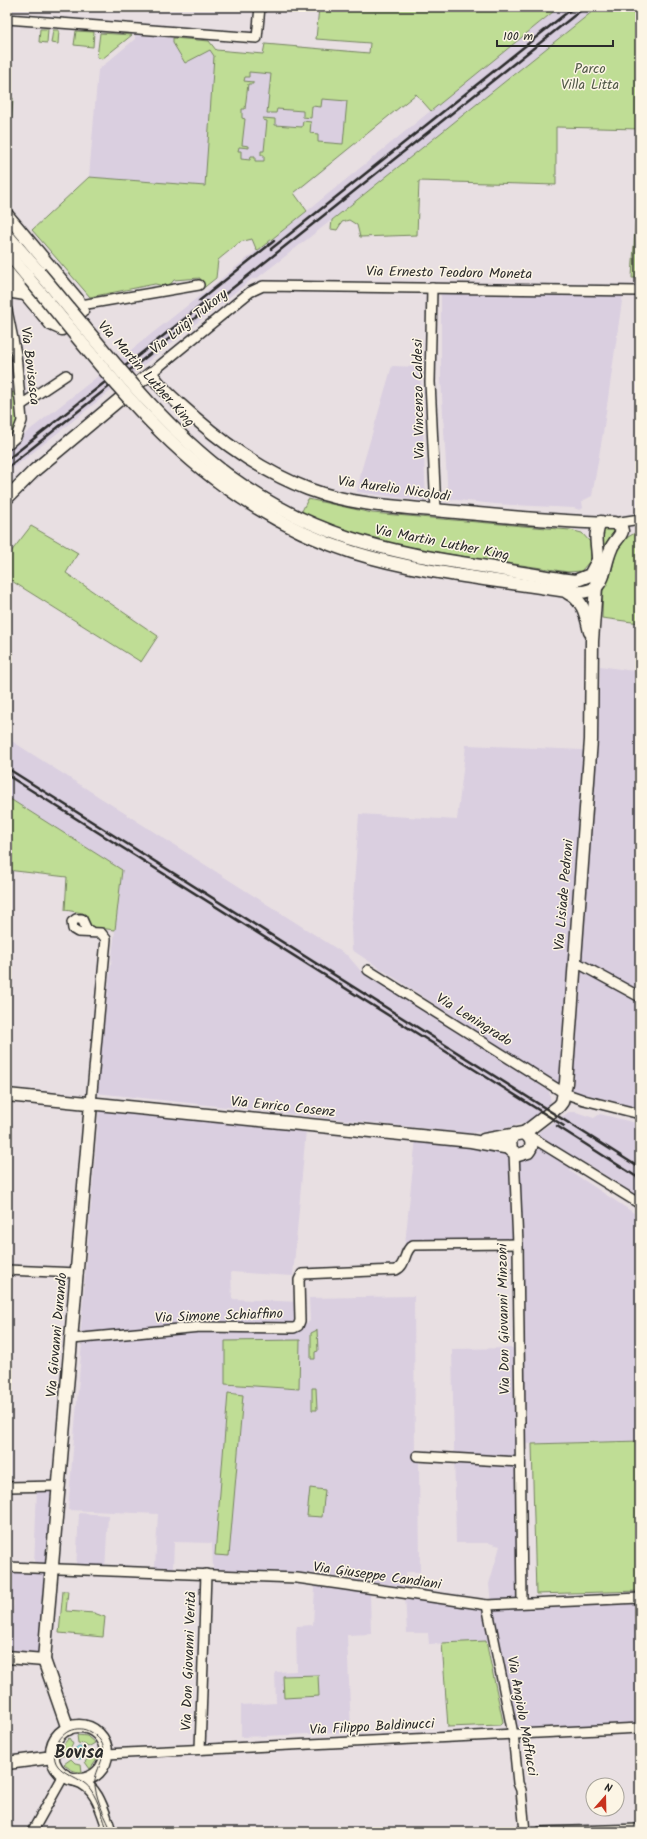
<svg xmlns="http://www.w3.org/2000/svg" width="647" height="1839" viewBox="0 0 647 1839" font-family="Kalam,sans-serif">
<style>
.built{fill:#dacfe0}
.green{fill:#bfdd95;stroke:#758460;fill-rule:evenodd}
.water{fill:#8fe0e7;stroke:#67989c}
.lines{fill:none;stroke-linecap:round;stroke-linejoin:round}
.minor-casing{stroke:#2b2b2b;stroke-width:12}
.tertiary-casing{stroke:#2b2b2b;stroke-width:15}
.minor{stroke:#fcf5e5;stroke-width:9}
.tertiary{stroke:#fcf5e5;stroke-width:12}
.tram{stroke:#2b2b2b;stroke-width:1}
.rail{stroke:#2b2b2b;stroke-width:2.5}
.tertiary-bridge-casing{stroke:#2b2b2b;stroke-width:15;stroke-linecap:butt}
.tertiary-bridge{stroke:#fcf5e5;stroke-width:12}
.labels{text-anchor:middle;dominant-baseline:central;stroke-width:3;stroke-linejoin:round;paint-order:stroke}
.park-label{font-size:14px;fill:#505846;stroke:#fcf5e5}
.street-label{font-size:14px;fill:#2b2b2b;stroke:#fcf5e5}
.district-label{font-size:18px;font-weight:bold;fill:#2b2b2b;stroke:#fcf5e5}
</style>
<rect width="100%" height="100%" fill="#e8dfe2"/>
<filter id="ink" filterUnits="userSpaceOnUse"><feTurbulence type="fractalNoise" baseFrequency=".025" numOctaves="2"/><feDisplacementMap in="SourceGraphic" scale="8" xChannelSelector="R" yChannelSelector="G"/><feConvolveMatrix kernelMatrix="1 2 1 2 8 2 1 2 1" color-interpolation-filters="sRGB"/></filter>
<g filter="url(#ink)">
<!-- built -->
<g class="built">
<path d="M 559,7 L 598,7 L 378,184 L 256,279 L 252,279 L 7,473 L 7,448 L 307,211 Z"/>
<path d="M 135,35 L 209,41 L 216,50 L 263,54 L 265,44 L 369,53 L 416,94 L 294,194 L 89,177 L 98,70 L 135,39 Z"/>
<path d="M 441,291 L 623,294 L 603,433 L 592,496 L 582,501 L 583,508 L 580,510 L 574,508 L 495,504 L 448,499 L 441,379 Z"/>
<path d="M 392,366 L 420,367 L 426,501 L 357,492 L 362,468 Z"/>
<path d="M 600,666 L 640,672 L 640,1108 L 569,1090 L 543,1075 L 352,950 L 351,928 L 359,814 L 457,820 L 466,745 L 582,750 L 597,754 Z"/>
<path d="M 7,738 L 348,956 L 360,970 L 549,1091 L 551,1102 L 533,1121 L 493,1131 L 468,1133 L 96,1093 L 122,870 L 7,797 Z"/>
<path d="M 99,1109 L 306,1130 L 293,1276 L 231,1272 L 232,1299 L 300,1302 L 300,1324 L 201,1326 L 80,1338 Z"/>
<path d="M 569,1112 L 576,1112 L 594,1118 L 600,1114 L 640,1124 L 640,1197 L 579,1159 L 570,1171 L 640,1217 L 640,1441 L 520,1444 L 517,1245 L 405,1244 L 416,1137 L 530,1150 L 540,1131 Z"/>
<path d="M 7,1188 L 11,1189 L 7,1237 Z"/>
<path d="M 414,1296 L 415,1460 L 419,1460 L 420,1572 L 406,1572 L 406,1587 L 309,1573 L 213,1569 L 212,1543 L 174,1542 L 173,1568 L 155,1567 L 158,1514 L 68,1510 L 82,1342 L 195,1332 L 295,1331 L 310,1321 L 309,1298 Z"/>
<path d="M 518,1348 L 522,1603 L 640,1599 L 640,1728 L 513,1734 L 494,1641 L 429,1644 L 428,1633 L 407,1633 L 405,1594 L 491,1605 L 489,1584 L 500,1546 L 489,1543 L 456,1543 L 452,1349 Z"/>
<path d="M 59,1486 L 41,1659 L 7,1657 L 14,1601 L 7,1601 L 7,1567 L 34,1568 L 37,1487 Z"/>
<path d="M 79,1513 L 108,1515 L 105,1570 L 76,1569 Z"/>
<path d="M 315,1586 L 370,1593 L 371,1634 L 347,1635 L 351,1732 L 241,1737 L 241,1705 L 276,1703 L 275,1672 L 297,1671 L 296,1632 L 297,1626 L 313,1625 Z"/>
</g>
<!-- green -->
<g class="green">
<path d="M 319,7 L 559,7 L 431,111 L 416,94 L 294,193 L 307,211 L 257,251 L 252,239 L 240,242 L 218,260 L 216,278 L 201,290 L 200,278 L 174,280 L 168,287 L 155,284 L 90,297 L 32,230 L 89,177 L 205,186 L 214,56 L 210,50 L 185,63 L 173,43 L 173,38 L 209,41 L 216,50 L 263,54 L 265,44 L 369,53 L 370,43 L 316,39 ZM 249,72 L 271,74 L 267,113 L 276,113 L 277,109 L 303,111 L 303,117 L 311,118 L 312,106 L 321,107 L 322,99 L 347,101 L 343,144 L 318,142 L 318,134 L 310,133 L 311,122 L 303,121 L 302,127 L 275,125 L 275,119 L 263,118 L 263,120 L 267,121 L 264,151 L 261,151 L 261,155 L 264,155 L 264,161 L 255,161 L 255,156 L 251,156 L 250,160 L 241,159 L 241,151 L 238,151 L 239,147 L 249,148 L 249,146 L 242,145 L 245,119 L 242,118 L 242,109 L 245,109 L 248,84 L 253,84 L 253,82 L 244,81 L 245,77 L 249,77 Z"/>
<path d="M 598,7 L 640,7 L 640,129 L 556,127 L 556,185 L 419,181 L 417,235 L 360,237 L 357,225 L 349,220 L 342,222 L 337,230 L 331,229 L 332,220 Z"/>
<path d="M 40,29 L 48,29 L 47,43 L 39,42 Z"/>
<path d="M 53,30 L 59,30 L 58,44 L 51,43 Z"/>
<path d="M 76,31 L 94,32 L 93,47 L 74,45 Z"/>
<path d="M 100,33 L 132,35 L 102,59 L 97,57 Z"/>
<path d="M 7,97 L 13,98 L 9,158 L 7,158 Z"/>
<path d="M 640,148 L 640,278 L 632,278 Z"/>
<path d="M 15,392 C 17,410 23,430 7,442 L 7,393 Z"/>
<path d="M 308,499 L 372,513 L 570,530 L 582,533 L 590,542 L 591,560 L 581,571 L 568,572 C 505,562 440,555 378,540 C 352,533 326,523 301,513 Z"/>
<path d="M 606,524 L 617,531 L 605,565 L 600,531 Z"/>
<path d="M 31,526 L 78,553 L 66,573 L 158,636 L 141,662 L 7,578 L 7,557 Z"/>
<path d="M 640,530 L 640,623 L 602,618 L 603,587 L 610,577 L 617,550 L 628,537 Z"/>
<path d="M 7,797 L 122,870 L 115,930 L 91,927 L 83,913 L 65,910 L 67,877 L 7,870 Z"/>
<path d="M 317,1330 L 318,1351 L 315,1352 L 315,1359 L 311,1359 L 311,1333 Z"/>
<path d="M 300,1340 L 299,1389 L 225,1384 L 225,1341 Z"/>
<path d="M 312,1388 L 316,1388 L 317,1410 L 312,1410 Z"/>
<path d="M 228,1393 L 243,1395 L 229,1556 L 215,1555 Z"/>
<path d="M 640,1441 L 640,1591 L 536,1594 L 532,1444 Z"/>
<path d="M 310,1488 L 325,1490 L 322,1517 L 307,1516 Z"/>
<path d="M 63,1591 L 68,1591 L 66,1611 L 94,1613 L 105,1617 L 103,1637 L 59,1633 Z"/>
<path d="M 486,1641 L 503,1722 L 500,1725 L 448,1727 L 442,1643 Z"/>
<path d="M 318,1675 L 319,1696 L 284,1698 L 283,1676 Z"/>
<path d="M 77,1735 L 87,1736 L 95,1743 L 88,1747 L 84,1744 L 78,1743 Z"/>
<path d="M 69,1738 L 73,1744 L 70,1749 L 69,1755 L 61,1756 L 62,1746 Z"/>
<path d="M 98,1751 L 96,1761 L 90,1769 L 85,1762 L 89,1757 L 90,1752 Z"/>
<path d="M 71,1759 L 75,1763 L 81,1764 L 82,1772 C 74,1772 69,1769 64,1764 Z"/>
</g>
<!-- water -->
<circle class="water" cx="79" cy="1753" r="6"/>
<g class="lines">
<!-- minor casing -->
<g class="minor-casing">
<g id="minor">
<path d="M 7,19 L 257,38 L 260,7"/>
<path d="M 432,288 L 430,382 L 436,510"/>
<path d="M 81,305 L 199,285"/>
<path d="M 7,310 L 16,354 L 22,421 L 16,437 L 7,445"/>
<path d="M 151,373 L 250,292 L 263,286 L 640,291"/>
<path d="M 21,405 L 66,375"/>
<path d="M 614,523 L 640,519"/>
<path d="M 90,931 L 87,930 L 82,919 L 76,919 L 72,922 L 73,929 L 78,932 L 101,933 L 106,939 L 91,1103"/>
<path d="M 574,961 L 640,997"/>
<path d="M 368,970 L 564,1093 L 584,1100 L 640,1114"/>
<path d="M 528,1135 L 640,1204"/>
<path d="M 514,1153 L 518,1244 L 522,1603"/>
<path d="M 7,1270 L 78,1273"/>
<path d="M 72,1339 L 200,1327 L 294,1328 L 298,1326 L 300,1321 L 299,1280 L 302,1274 L 396,1270 C 407,1265 403,1251 413,1245 L 518,1244"/>
<path d="M 417,1456 L 520,1462"/>
<path d="M 7,1487 L 60,1486"/>
<path d="M 7,1567 L 297,1578 L 487,1605 L 640,1598"/>
<path d="M 487,1605 L 513,1734 L 518,1783 L 521,1790 L 525,1832"/>
<path d="M 200,1749 L 206,1574"/>
<path d="M 106,1754 L 640,1728"/>
<path d="M 32,1832 L 64,1775"/>
<path d="M 540,1832 L 640,1829"/>
</g>
</g>
<!-- tertiary casing -->
<g class="tertiary-casing">
<g id="tertiary">
<path d="M 7,215 L 77,299 L 82,311"/>
<path d="M 7,235 L 39,272"/>
<path d="M 7,252 L 30,280"/>
<path d="M 7,272 L 51,324 L 62,329"/>
<path d="M 7,291 L 25,294"/>
<path d="M 141,381 L 151,373 C 162,391 180,404 195,418 C 228,447 266,473 308,489 C 351,505 399,507 445,511 C 501,516 557,522 614,523 L 621,527 L 622,531 C 620,538 613,542 611,549 C 601,571 608,595 572,592 C 499,580 423,574 352,552 C 305,537 263,514 223,485"/>
<path d="M 229,476 C 312,536 383,551 481,566 C 512,571 543,577 575,581 L 590,575 L 597,562"/>
<path d="M 7,498 L 35,470 L 120,399"/>
<path d="M 568,593 C 584,601 586,615 590,632"/>
<path d="M 7,1095 L 471,1141 L 510,1148"/>
<path d="M 524,1133 L 559,1106 L 562,1102 L 566,1083 L 591,740 L 592,641 L 598,559 C 598,545 593,534 601,522"/>
<path d="M 484,1140 L 523,1133 C 532,1137 534,1145 528,1152 L 518,1155 L 511,1150 L 510,1141 L 514,1134"/>
<path d="M 7,1657 L 44,1660"/>
<circle cx="79" cy="1753" r="27"/>
<path d="M 68,1729 L 44,1660 L 91,1103"/>
<path d="M 7,1763 L 53,1757"/>
<path d="M 76,1780 C 98,1786 103,1813 110,1832"/>
</g>
</g>
<!-- minor -->
<use href="#minor" class="minor"/>
<!-- tertiary -->
<use href="#tertiary" class="tertiary"/>
<!-- tram -->
<path class="tram" d="M 108,1832 C 103,1818 99,1802 91,1790 C 80,1773 47,1775 56,1747 C 58,1740 63,1734 69,1731 C 76,1728 84,1728 90,1732 C 119,1748 92,1768 95,1786 C 97,1802 106,1818 112,1832"/>
<!-- rail -->
<g class="rail">
<path d="M 271,249 L 574,7"/>
<path d="M 199,301 L 274,241"/>
<path d="M 7,460 L 207,301"/>
<path d="M 7,468 L 585,7"/>
<path d="M 7,768 L 640,1168"/>
<path d="M 7,775 L 564,1126"/>
<path d="M 557,1126 L 640,1179"/>
</g>
<!-- tertiary-bridge casing -->
<g class="tertiary-bridge-casing">
<g id="tertiary-bridge">
<path d="M 39,272 C 99,343 154,420 229,476"/>
<path d="M 30,280 C 90,351 147,431 223,485"/>
</g>
</g>
<!-- tertiary-bridge -->
<use href="#tertiary-bridge" class="tertiary-bridge"/>
</g>
</g>
<g class="labels">
<!-- park labels -->
<g class="park-label">
<text x="590" y="69">Parco<tspan x="590" dy="16">Villa Litta</tspan></text>
</g>
<!-- street labels -->
<g class="street-label">
<text transform="translate(449 273) rotate(1)">Via Ernesto Teodoro Moneta</text>
<text transform="translate(189 322) rotate(-39)">Via Luigi Tukory</text>
<text transform="translate(30 366) rotate(83)">Via Bovisasca</text>
<text transform="translate(146 374) rotate(48)">Via Martin Luther King</text>
<text transform="translate(419 399) rotate(-91)">Via Vincenzo Caldesi</text>
<text transform="translate(394 489) rotate(8)">Via Aurelio Nicolodi</text>
<text transform="translate(442 543) rotate(11)">Via Martin Luther King</text>
<text transform="translate(564 895) rotate(-85)">Via Lisiade Pedroni</text>
<text transform="translate(474 1020) rotate(32)">Via Leningrado</text>
<text transform="translate(283 1107) rotate(6)">Via Enrico Cosenz</text>
<text transform="translate(219 1316) rotate(-2)">Via Simone Schiaffino</text>
<text transform="translate(504 1319) rotate(-91)">Via Don Giovanni Minzoni</text>
<text transform="translate(57 1335) rotate(-85)">Via Giovanni Durando</text>
<text transform="translate(377 1576) rotate(8)">Via Giuseppe Candiani</text>
<text transform="translate(189 1661) rotate(-88)">Via Don Giovanni Verità</text>
<text transform="translate(522 1716) rotate(80)">Via Angiolo Maffucci</text>
<text transform="translate(372 1727) rotate(-3)">Via Filippo Baldinucci</text>
</g>
<!-- district labels -->
<g class="district-label">
<text x="79" y="1753">Bovisa</text>
</g>
</g>
<!-- margin -->
<rect width="647" height="1839" fill="none" stroke="#fcf5e5" stroke-width="24"/>
<rect x="12" y="12" width="623" height="1815" fill="none" stroke="#2b2b2b" stroke-width="1.5" filter="url(#ink)"/>
<!-- north arrow -->
<g transform="translate(605 1797) rotate(20)"><circle r="19" fill="#fcf5e5" stroke="#a8a49b"/>
<path d="M0-3L7 15L0 10L-7 15Z" fill="#c8321e"/>
<text y="-6" font-size="11" font-weight="bold" text-anchor="middle" fill="#2b2b2b">N</text>
</g>
<!-- scale -->
<path d="M497 40v6h116v-6" fill="none" stroke="#2b2b2b" stroke-width="2"/>
<text x="503" y="40" font-size="12" fill="#2b2b2b" stroke="#fcf5e5" stroke-width="3" paint-order="stroke">100 m</text>
</svg>
